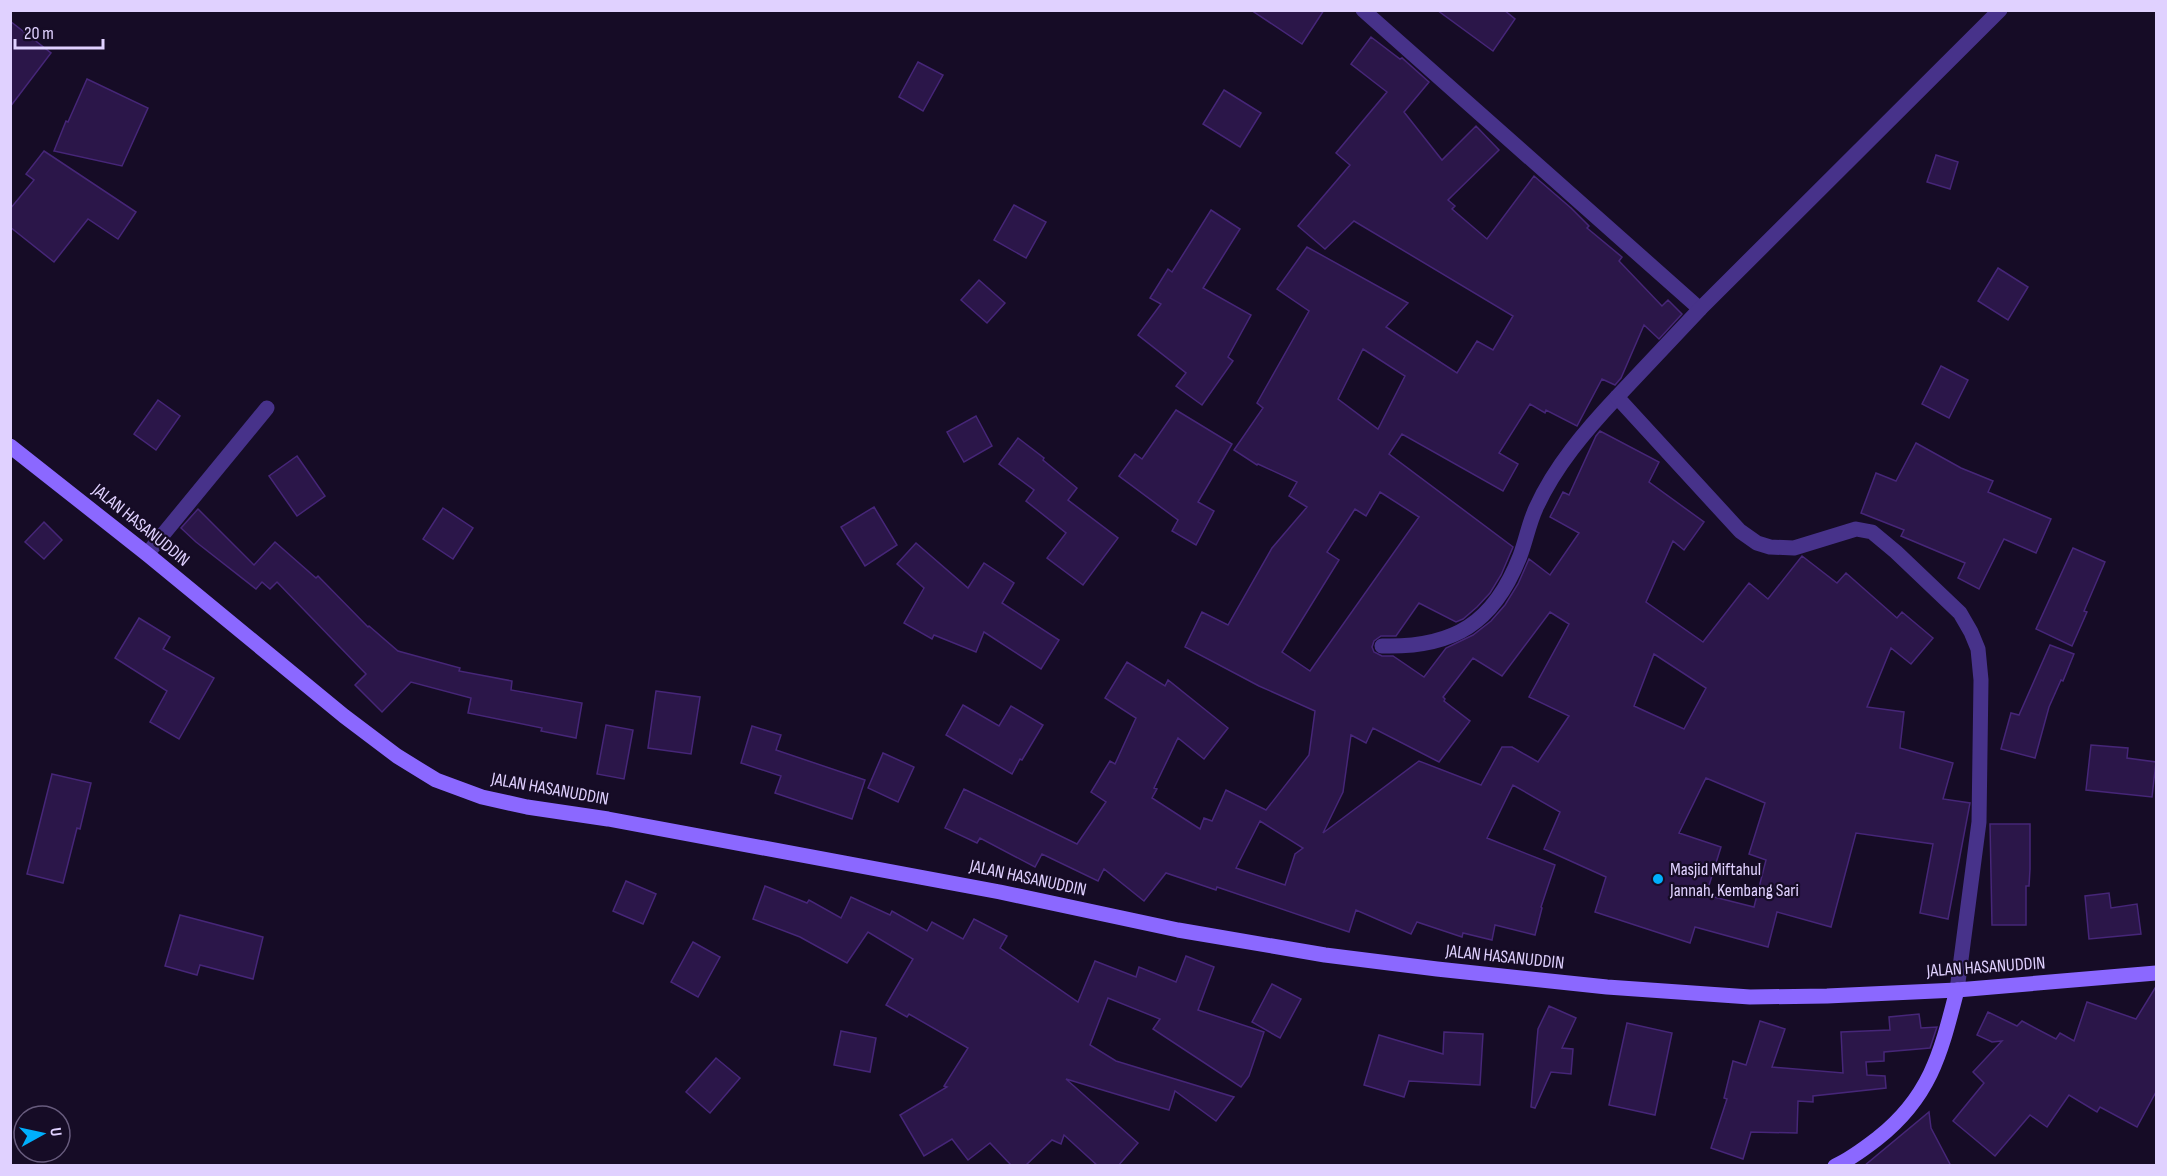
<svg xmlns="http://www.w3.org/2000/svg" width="2167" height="1176" viewBox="0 0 2167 1176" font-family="'Sofia Sans Condensed',sans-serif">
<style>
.building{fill:#2b1649;stroke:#462678;stroke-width:1.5;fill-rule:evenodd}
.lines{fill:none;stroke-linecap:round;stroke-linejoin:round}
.street{stroke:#47328a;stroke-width:15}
.secondary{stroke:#8b68ff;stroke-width:15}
.poi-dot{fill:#00affc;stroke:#160c26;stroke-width:2}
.labels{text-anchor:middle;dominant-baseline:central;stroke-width:4.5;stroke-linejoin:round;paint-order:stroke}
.street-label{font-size:18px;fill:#e0d1ff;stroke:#160c26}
.poi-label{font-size:18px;fill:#e0d1ff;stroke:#160c26;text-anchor:start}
</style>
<rect width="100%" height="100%" fill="#160c26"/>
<!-- building -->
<g class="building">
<path d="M 1251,10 L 1324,10 L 1302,44 Z"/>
<path d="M 1437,10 L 1504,10 L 1515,19 L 1493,51 Z"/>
<path d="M 10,21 L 51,53 L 10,107 Z"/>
<path d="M 1371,37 L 1400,59 L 1402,58 L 1429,82 L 1404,112 L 1442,160 L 1476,126 L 1499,150 L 1448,200 L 1455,206 L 1452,209 L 1487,239 L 1534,176 L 1571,208 L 1589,226 L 1587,228 L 1622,257 L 1619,261 L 1662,306 L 1668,300 L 1682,314 L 1659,339 L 1644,325 L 1621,378 L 1615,385 L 1602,379 L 1577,426 L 1546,410 L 1545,413 L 1530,404 L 1499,453 L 1518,464 L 1503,491 L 1402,434 L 1389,454 L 1513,547 L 1501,575 L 1490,593 L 1477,607 L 1463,619 L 1456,622 L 1419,603 L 1396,636 L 1381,636 L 1374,641 L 1372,647 L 1374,652 L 1382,656 L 1393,656 L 1424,677 L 1446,648 L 1473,635 L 1491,621 L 1505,605 L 1518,584 L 1529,559 L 1550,575 L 1579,533 L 1550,517 L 1563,492 L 1569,495 L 1596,436 L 1600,431 L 1659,462 L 1649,482 L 1704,522 L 1684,550 L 1673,541 L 1646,602 L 1703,642 L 1749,583 L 1768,599 L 1802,556 L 1837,583 L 1846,573 L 1897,618 L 1902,612 L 1933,638 L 1911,664 L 1891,648 L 1867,707 L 1904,712 L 1900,748 L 1953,763 L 1943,799 L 1970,803 L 1948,919 L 1920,913 L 1933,844 L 1856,833 L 1831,927 L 1777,912 L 1768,947 L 1695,927 L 1690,943 L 1595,912 L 1606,877 L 1544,849 L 1560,812 L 1513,785 L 1487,838 L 1555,865 L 1541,907 L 1542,908 L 1535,935 L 1495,925 L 1492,940 L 1463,933 L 1462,937 L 1417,922 L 1411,934 L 1356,910 L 1349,932 L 1217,887 L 1216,890 L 1166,873 L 1144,901 L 1104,869 L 1098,881 L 1042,854 L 1035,867 L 980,838 L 977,843 L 945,828 L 964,789 L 1077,844 L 1106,802 L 1091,792 L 1110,761 L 1115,764 L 1136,718 L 1105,698 L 1127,662 L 1165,686 L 1168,680 L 1228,728 L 1204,759 L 1178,738 L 1154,788 L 1157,789 L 1152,798 L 1200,829 L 1204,818 L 1212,821 L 1226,790 L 1266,810 L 1309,755 L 1315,711 L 1259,686 L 1185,647 L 1202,612 L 1228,625 L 1272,548 L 1307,507 L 1289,496 L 1297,482 L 1258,464 L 1257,465 L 1234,450 L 1263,408 L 1257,403 L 1309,311 L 1277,289 L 1307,247 L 1408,303 L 1386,327 L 1457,373 L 1477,341 L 1493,350 L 1513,316 L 1354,221 L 1325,249 L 1298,226 L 1350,165 L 1336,153 L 1387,92 L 1351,64 ZM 1363,349 L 1405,376 L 1378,429 L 1338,399 ZM 1380,492 L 1419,517 L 1310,671 L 1282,652 L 1339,560 L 1327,552 L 1355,509 L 1366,516 ZM 1550,612 L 1569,624 L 1529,697 L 1569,716 L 1538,762 L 1512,747 L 1502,747 L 1481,785 L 1419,761 L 1323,833 L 1343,792 L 1351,735 L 1366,743 L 1373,728 L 1439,762 L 1470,721 L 1444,701 L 1445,699 L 1443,697 L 1473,658 L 1502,676 ZM 1654,654 L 1706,688 L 1684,729 L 1634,706 ZM 1706,778 L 1765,803 L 1749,854 L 1766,860 L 1754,907 L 1706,895 L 1721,847 L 1679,833 ZM 1260,821 L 1303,848 L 1295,854 L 1285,885 L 1236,868 Z"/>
<path d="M 918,62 L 943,75 L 923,111 L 899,97 Z"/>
<path d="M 87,79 L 148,108 L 122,166 L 54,151 L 66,121 L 68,122 Z"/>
<path d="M 1224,90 L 1261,113 L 1240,147 L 1203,124 Z"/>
<path d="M 44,151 L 136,212 L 118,239 L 88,219 L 54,262 L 10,227 L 10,209 L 34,180 L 26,174 Z"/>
<path d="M 1936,155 L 1958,162 L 1950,189 L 1927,182 Z"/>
<path d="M 1014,205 L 1046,222 L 1026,258 L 994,240 Z"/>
<path d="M 1211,210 L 1240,229 L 1203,288 L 1251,315 L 1228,357 L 1233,361 L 1202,405 L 1176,386 L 1186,373 L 1138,335 L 1161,304 L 1150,298 L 1168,269 L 1172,272 Z"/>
<path d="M 1998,268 L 2028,287 L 2008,320 L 1978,301 Z"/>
<path d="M 979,280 L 1005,303 L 987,323 L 961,300 Z"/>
<path d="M 1941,366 L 1968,380 L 1949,418 L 1922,404 Z"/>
<path d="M 158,400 L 180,416 L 156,450 L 134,434 Z"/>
<path d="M 1176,410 L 1232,444 L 1198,502 L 1214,511 L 1196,545 L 1172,531 L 1178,520 L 1119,476 L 1135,454 L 1142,459 Z"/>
<path d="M 976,416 L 992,446 L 964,462 L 947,432 Z"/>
<path d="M 1018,438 L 1044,458 L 1043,460 L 1077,488 L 1068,500 L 1118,538 L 1083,585 L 1047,558 L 1066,533 L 1026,501 L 1034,490 L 999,464 Z"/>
<path d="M 1916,443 L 1961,468 L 1993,481 L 1988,492 L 2051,519 L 2036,553 L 2004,539 L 1979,589 L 1958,578 L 1965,563 L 1901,536 L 1904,530 L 1861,513 L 1876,473 L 1896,481 Z"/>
<path d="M 297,456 L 325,496 L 297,516 L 269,476 Z"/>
<path d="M 874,507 L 897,545 L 865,566 L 841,527 Z"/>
<path d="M 443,508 L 473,528 L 453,559 L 423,539 Z"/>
<path d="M 198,509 L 254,565 L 275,542 L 316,578 L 318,576 L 368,627 L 369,626 L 398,651 L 460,668 L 459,671 L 512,681 L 511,690 L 582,703 L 576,738 L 541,731 L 542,728 L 468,713 L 471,698 L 411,682 L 382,712 L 355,685 L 366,674 L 277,582 L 270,589 L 262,582 L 256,589 L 196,542 L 181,528 Z"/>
<path d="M 44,522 L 62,540 L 44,559 L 25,542 Z"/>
<path d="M 916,543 L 968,588 L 984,563 L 1014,583 L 1002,603 L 1059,640 L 1041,669 L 984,632 L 976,652 L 934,635 L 932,639 L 904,623 L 924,588 L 897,564 Z"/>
<path d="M 2073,548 L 2105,562 L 2084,611 L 2087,612 L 2072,646 L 2036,629 Z"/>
<path d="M 139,618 L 170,637 L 163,649 L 214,678 L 179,739 L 150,722 L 167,691 L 115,658 Z"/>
<path d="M 2050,645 L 2074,654 L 2063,681 L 2061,680 L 2049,707 L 2035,758 L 2001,749 L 2011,713 L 2019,715 Z"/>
<path d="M 656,691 L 700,697 L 691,754 L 648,748 Z"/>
<path d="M 963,705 L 999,726 L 1011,706 L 1043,725 L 1022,760 L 1020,759 L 1012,774 L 946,735 Z"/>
<path d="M 606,725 L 633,730 L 624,779 L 597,774 Z"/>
<path d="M 752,726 L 781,735 L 776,750 L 865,780 L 852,819 L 775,793 L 781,776 L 741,763 Z"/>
<path d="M 2091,745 L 2128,748 L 2127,758 L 2156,762 L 2152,797 L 2086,790 Z"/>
<path d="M 883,753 L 914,767 L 898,802 L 868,788 Z"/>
<path d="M 52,774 L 91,783 L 80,829 L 77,828 L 63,883 L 27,874 Z"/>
<path d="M 1990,824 L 2030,824 L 2030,869 L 2029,886 L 2026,886 L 2026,925 L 1992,925 Z"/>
<path d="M 626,881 L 656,894 L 643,924 L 613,911 Z"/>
<path d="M 765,886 L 807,903 L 809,900 L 841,918 L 851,897 L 890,915 L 892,911 L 927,931 L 932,922 L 963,939 L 974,919 L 1007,936 L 1000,948 L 1078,1002 L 1095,961 L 1136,977 L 1139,967 L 1176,982 L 1186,956 L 1214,967 L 1198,1010 L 1264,1032 L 1249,1076 L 1241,1087 L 1153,1029 L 1160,1019 L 1108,998 L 1090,1045 L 1116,1061 L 1234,1097 L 1216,1121 L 1175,1091 L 1169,1110 L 1066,1079 L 1138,1143 L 1118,1166 L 1098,1166 L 1064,1135 L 1061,1144 L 1052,1140 L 1025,1166 L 1012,1166 L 990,1143 L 968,1160 L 952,1139 L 924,1156 L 900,1115 L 947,1087 L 944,1086 L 968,1048 L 909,1014 L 907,1017 L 886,1005 L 913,959 L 868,932 L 847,963 L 800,937 L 753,919 Z"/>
<path d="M 2109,893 L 2111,908 L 2137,904 L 2141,934 L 2089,939 L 2085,896 Z"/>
<path d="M 180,915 L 263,937 L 253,979 L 200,965 L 197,975 L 165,966 Z"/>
<path d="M 693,942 L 720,957 L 698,997 L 671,982 Z"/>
<path d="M 1272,984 L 1301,999 L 1280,1038 L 1252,1022 Z"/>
<path d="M 2157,985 L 2157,1090 L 2137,1127 L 2100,1107 L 2097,1112 L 2069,1095 L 2047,1127 L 2030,1115 L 1995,1156 L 1953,1121 L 1984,1083 L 1973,1072 L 2002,1041 L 1992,1042 L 1977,1035 L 1988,1012 L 2017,1026 L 2022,1021 L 2056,1039 L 2060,1033 L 2074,1041 L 2087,1002 L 2136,1019 Z"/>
<path d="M 1549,1006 L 1576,1018 L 1562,1048 L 1573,1049 L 1571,1074 L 1551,1072 L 1535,1108 L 1531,1107 L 1538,1029 Z"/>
<path d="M 1919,1014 L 1921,1028 L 1937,1027 L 1930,1048 L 1884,1052 L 1884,1061 L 1866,1062 L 1867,1075 L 1885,1076 L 1886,1088 L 1813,1096 L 1813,1102 L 1798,1101 L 1797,1133 L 1751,1132 L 1743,1159 L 1711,1148 L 1727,1099 L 1724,1098 L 1733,1061 L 1746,1065 L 1760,1021 L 1785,1029 L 1772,1067 L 1843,1073 L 1841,1032 L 1890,1030 L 1889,1017 Z"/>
<path d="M 1627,1023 L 1672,1033 L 1655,1115 L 1609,1105 Z"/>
<path d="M 841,1031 L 876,1038 L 870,1072 L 834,1065 Z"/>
<path d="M 1444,1032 L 1483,1034 L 1480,1085 L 1409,1081 L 1404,1097 L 1364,1085 L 1379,1035 L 1443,1054 Z"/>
<path d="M 716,1058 L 740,1078 L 710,1113 L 686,1092 Z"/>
<path d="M 1929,1112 L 1931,1128 L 1951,1166 L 1864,1166 Z"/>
</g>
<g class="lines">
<!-- street -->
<g class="street">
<path d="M 1363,10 L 1700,309"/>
<path d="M 147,554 L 267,408"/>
<path d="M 1382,646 C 1454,648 1494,623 1520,556 C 1526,540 1529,523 1536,508 C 1555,466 1586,430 1617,397"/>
<path d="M 1957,990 L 1979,822 L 1981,680 L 1978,649 L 1971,632 L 1960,613 L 1896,552 L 1872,532 L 1856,529 L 1794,548 L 1770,547 L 1757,543 L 1740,531 L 1617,397 L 1700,309 L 2000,10"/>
</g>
<!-- secondary -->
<g class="secondary">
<path d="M 10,446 L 147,554 L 344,716 L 397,756 L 436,780 L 482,797 L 527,807 L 608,819 L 1000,892 L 1178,930 L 1325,955 L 1437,969 L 1607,987 L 1750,997 L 1827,996 L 1957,990 L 2156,973"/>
<path d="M 1835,1166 C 1851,1159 1865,1148 1878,1138 C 1931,1096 1941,1052 1957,990"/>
</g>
</g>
<!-- markers -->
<circle class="poi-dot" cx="1658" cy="879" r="6"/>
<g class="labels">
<!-- street labels -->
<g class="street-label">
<text transform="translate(141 525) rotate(39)">JALAN HASANUDDIN</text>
<text transform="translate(550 789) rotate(10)">JALAN HASANUDDIN</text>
<text transform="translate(1028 878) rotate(12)">JALAN HASANUDDIN</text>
<text transform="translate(1505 957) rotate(6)">JALAN HASANUDDIN</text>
<text transform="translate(1986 967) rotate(-4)">JALAN HASANUDDIN</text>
</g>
<!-- poi labels -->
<g class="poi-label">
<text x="1670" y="869">Masjid Miftahul<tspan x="1670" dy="21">Jannah, Kembang Sari</tspan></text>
</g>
</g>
<!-- border -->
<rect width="2167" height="1176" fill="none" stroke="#e0d1ff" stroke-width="24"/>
<!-- north arrow -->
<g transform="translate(42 1134) rotate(82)"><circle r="28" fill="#160c26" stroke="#675b7d" stroke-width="1.5"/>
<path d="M0-4.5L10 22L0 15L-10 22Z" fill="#00affc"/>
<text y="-9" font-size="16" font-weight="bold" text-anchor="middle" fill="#e0d1ff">U</text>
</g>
<!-- scale -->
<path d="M15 39v9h88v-9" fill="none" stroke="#e0d1ff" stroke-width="3"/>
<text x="24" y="39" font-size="18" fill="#e0d1ff" stroke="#160c26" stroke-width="4.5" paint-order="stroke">20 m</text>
</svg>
